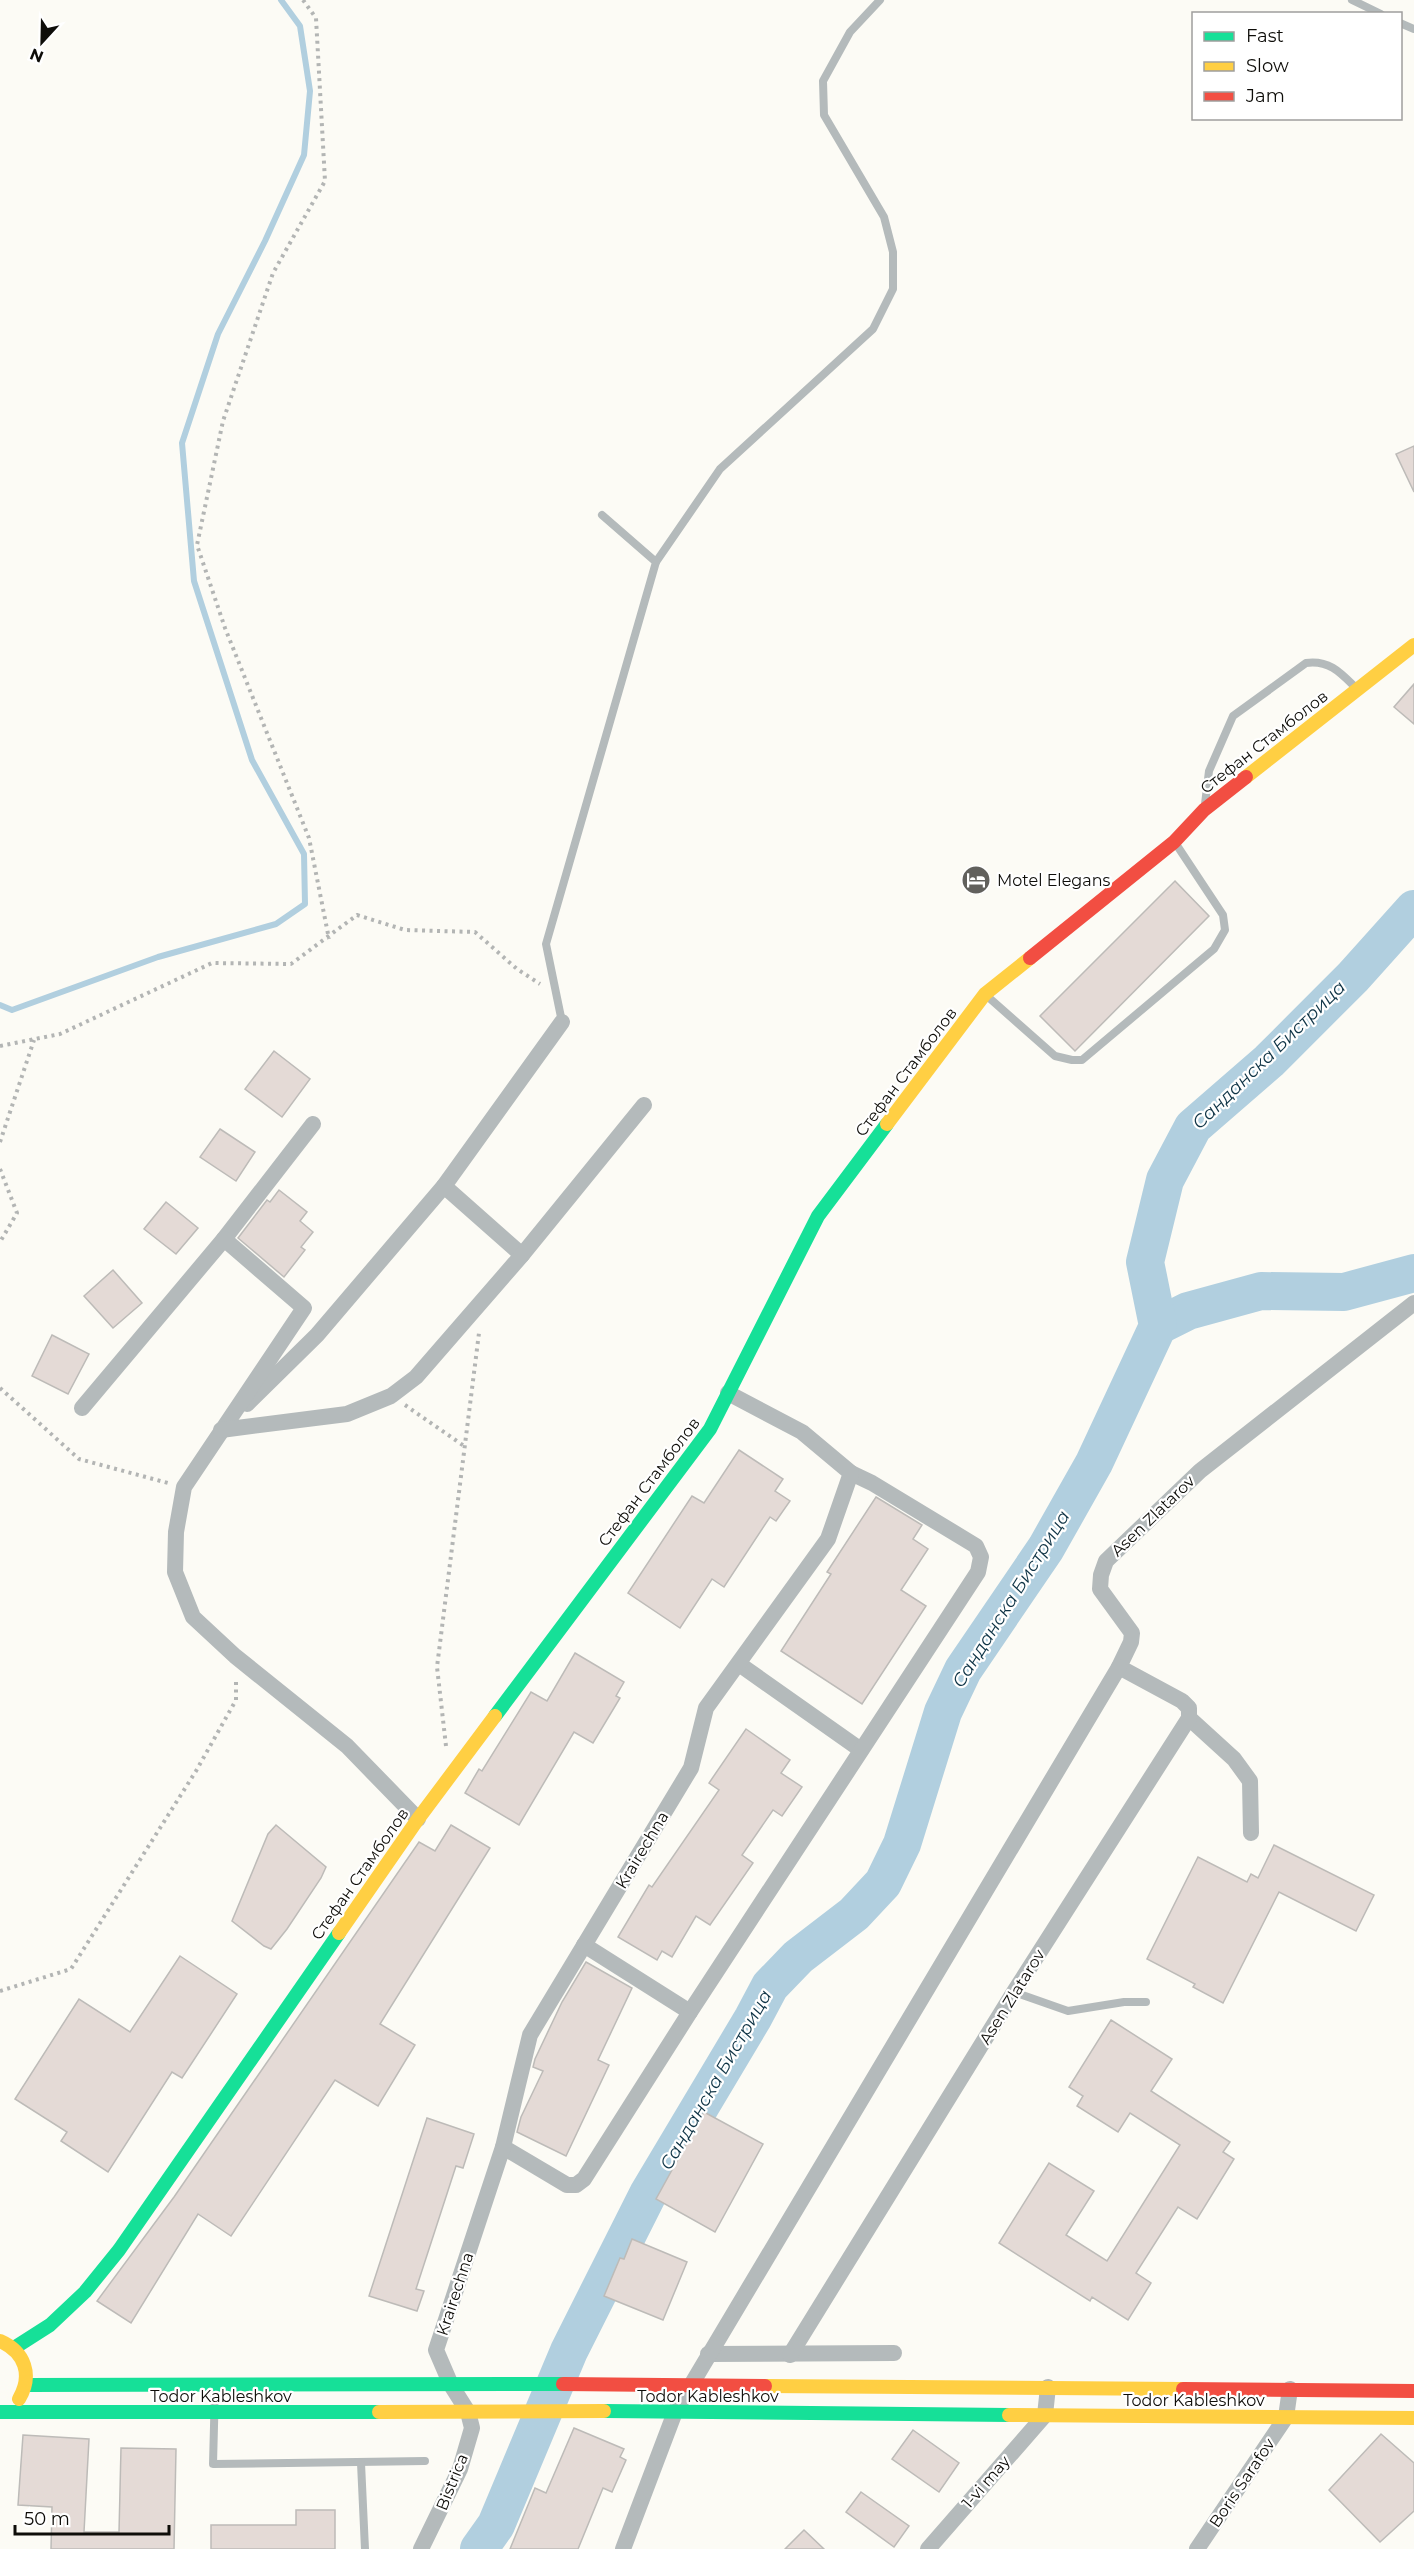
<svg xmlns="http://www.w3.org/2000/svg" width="1414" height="2549" viewBox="0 0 1414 2549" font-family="Montserrat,sans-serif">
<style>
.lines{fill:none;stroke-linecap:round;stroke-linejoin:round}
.stream{stroke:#b1cfdf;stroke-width:6}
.river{stroke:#b1cfdf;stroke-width:38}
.building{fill:#e4dad6;stroke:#bdbbb8;stroke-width:1.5}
.path{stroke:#b3b5b4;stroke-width:4;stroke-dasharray:3 4.5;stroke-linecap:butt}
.lane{stroke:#b4babb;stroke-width:8}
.street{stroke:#b4babb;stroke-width:16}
.fast{stroke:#16e098;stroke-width:14}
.slow{stroke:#ffcf43;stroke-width:14}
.jam{stroke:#f24e42;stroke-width:14}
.labels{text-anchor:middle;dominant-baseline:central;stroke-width:4.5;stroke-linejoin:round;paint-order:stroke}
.street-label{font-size:16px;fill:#0e0d09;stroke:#fff}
.poi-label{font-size:16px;fill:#0e0d09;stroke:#fff;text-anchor:start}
.water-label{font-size:18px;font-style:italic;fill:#0f3446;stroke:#fff}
</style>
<rect width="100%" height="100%" fill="#fcfbf5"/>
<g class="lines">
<!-- stream -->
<path class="stream" d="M 0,1005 L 12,1010 L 158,957 L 276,924 L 305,904 L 304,854 L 252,760 L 194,581 L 182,443 L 218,334 L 265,241 L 304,155 L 310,91 L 300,26 L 281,0"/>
<!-- river -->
<g class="river">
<path d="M 1158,1326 L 1188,1311 L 1261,1291 L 1344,1292 L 1414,1273"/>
<path d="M 479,2549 L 496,2525 L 569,2351 L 648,2194 L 753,2018 L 770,1986 L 798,1957 L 854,1914 L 883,1883 L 902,1844 L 943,1712 L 963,1670 L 1046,1548 L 1094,1463 L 1158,1326 L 1145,1262 L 1165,1180 L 1193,1127 L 1269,1061 L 1353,977 L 1414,909"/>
</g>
</g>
<!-- building -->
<g class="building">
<path d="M 1414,446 L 1414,492 L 1396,454 Z"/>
<path d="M 1414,684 L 1414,724 L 1394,707 Z"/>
<path d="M 1175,881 L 1209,916 L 1075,1051 L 1040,1016 Z"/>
<path d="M 274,1051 L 310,1079 L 282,1117 L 245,1089 Z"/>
<path d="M 220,1129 L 255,1152 L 236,1181 L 200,1157 Z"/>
<path d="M 279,1190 L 307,1212 L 300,1221 L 313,1232 L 301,1247 L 305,1250 L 284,1277 L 238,1238 L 267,1200 L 270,1202 Z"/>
<path d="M 166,1202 L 198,1228 L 176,1254 L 144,1229 Z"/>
<path d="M 113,1270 L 142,1303 L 113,1328 L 84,1296 Z"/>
<path d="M 52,1335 L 89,1354 L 68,1394 L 32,1376 Z"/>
<path d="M 739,1450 L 783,1479 L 775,1491 L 790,1501 L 776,1521 L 770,1517 L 724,1587 L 712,1579 L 680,1628 L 628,1593 L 692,1496 L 704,1503 Z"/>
<path d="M 876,1497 L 922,1525 L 913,1539 L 928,1549 L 901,1590 L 926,1606 L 862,1704 L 781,1651 L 831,1574 L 827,1572 Z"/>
<path d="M 575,1653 L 624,1682 L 616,1696 L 620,1698 L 593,1743 L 574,1732 L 519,1825 L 465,1793 L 479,1769 L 482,1771 L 531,1692 L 547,1701 Z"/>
<path d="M 746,1729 L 790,1760 L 781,1773 L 802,1787 L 782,1816 L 773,1810 L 742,1855 L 753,1863 L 710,1925 L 696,1916 L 672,1957 L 662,1951 L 657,1960 L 618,1937 L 649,1885 L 652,1887 L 719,1790 L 709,1783 Z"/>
<path d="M 276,1825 L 326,1867 L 321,1878 L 287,1929 L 271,1949 L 264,1946 L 232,1921 L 268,1834 Z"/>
<path d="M 451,1825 L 490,1848 L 380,2024 L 415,2045 L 378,2106 L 335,2080 L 231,2236 L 198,2214 L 131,2323 L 97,2301 L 174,2197 L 419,1842 L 435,1851 Z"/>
<path d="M 1274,1845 L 1374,1895 L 1356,1931 L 1279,1892 L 1223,2003 L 1193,1987 L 1195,1984 L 1147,1959 L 1198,1857 L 1247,1882 L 1251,1874 L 1258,1878 Z"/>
<path d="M 180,1956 L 237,1994 L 182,2078 L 172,2072 L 108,2172 L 61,2141 L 67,2132 L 15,2099 L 79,1999 L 130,2032 Z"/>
<path d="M 586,1962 L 632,1988 L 598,2060 L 609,2065 L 566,2156 L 517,2132 L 521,2117 L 543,2071 L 533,2067 L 535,2059 L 562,2002 Z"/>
<path d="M 1111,2020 L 1172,2059 L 1151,2091 L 1230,2142 L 1223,2152 L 1234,2159 L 1197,2219 L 1178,2207 L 1136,2273 L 1151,2283 L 1128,2320 L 1092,2297 L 1090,2301 L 999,2243 L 1049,2163 L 1094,2191 L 1066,2235 L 1107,2261 L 1180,2145 L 1130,2113 L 1118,2132 L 1077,2106 L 1083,2096 L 1069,2087 Z"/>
<path d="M 704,2112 L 763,2144 L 715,2232 L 656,2199 Z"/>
<path d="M 427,2118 L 474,2134 L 463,2168 L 456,2166 L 416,2289 L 424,2291 L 417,2311 L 369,2296 Z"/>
<path d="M 632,2239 L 687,2262 L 663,2320 L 604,2296 L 620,2258 L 624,2259 Z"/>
<path d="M 574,2428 L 624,2449 L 620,2457 L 626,2460 L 612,2492 L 603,2488 L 578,2549 L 510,2549 L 535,2488 L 546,2493 Z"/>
<path d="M 913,2430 L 959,2463 L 939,2492 L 892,2459 Z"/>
<path d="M 1381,2434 L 1414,2463 L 1414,2511 L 1380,2542 L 1329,2490 Z"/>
<path d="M 23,2435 L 89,2439 L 84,2532 L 119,2532 L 121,2448 L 176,2449 L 174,2549 L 51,2549 L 52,2507 L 18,2505 Z"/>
<path d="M 861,2492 L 909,2526 L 894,2547 L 846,2512 Z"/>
<path d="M 296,2510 L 335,2510 L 335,2549 L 211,2549 L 211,2525 L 296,2525 Z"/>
<path d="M 804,2530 L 824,2549 L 785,2549 Z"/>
</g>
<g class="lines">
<!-- path -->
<g class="path">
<path d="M 303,0 L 316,18 L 325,181 L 273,273 L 223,421 L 197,545 L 225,628 L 309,838 L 329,939"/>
<path d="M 0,1046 L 60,1034 L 212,963 L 291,964 L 357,915 L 405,930 L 475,932 L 517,969 L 540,984"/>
<path d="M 0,1142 L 34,1040"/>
<path d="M 0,1169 L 17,1213 L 0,1242"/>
<path d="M 0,1388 L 79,1459 L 168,1483"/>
<path d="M 405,1405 L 464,1446"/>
<path d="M 446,1746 L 437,1667 L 479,1333"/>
<path d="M 0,1991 L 71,1969 L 196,1771 L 236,1700 L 236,1680"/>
</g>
<!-- lane -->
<g class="lane">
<path d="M 1352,0 L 1381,14"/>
<path d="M 1400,23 L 1414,29"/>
<path d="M 656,562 L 720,469 L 873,329 L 893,289 L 893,252 L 884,217 L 824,115 L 823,81 L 850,32 L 880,0"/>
<path d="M 1205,804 L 1209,771 L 1233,716 L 1306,663 C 1329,660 1340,672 1355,687"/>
<path d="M 987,996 L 1055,1056 L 1072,1060 L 1082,1060 L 1214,949 L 1225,930 L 1223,915 L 1176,844"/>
<path d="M 562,1022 L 546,944 L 656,562 L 602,515"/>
<path d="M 1014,1992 L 1068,2011 L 1124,2002 L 1146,2002"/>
<path d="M 215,2388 L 213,2464 L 425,2461"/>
<path d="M 361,2463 L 365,2549"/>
</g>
<!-- street -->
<g class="street">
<path d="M 224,1239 L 313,1124"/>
<path d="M 522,1255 L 444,1186 L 562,1022"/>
<path d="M 247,1404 L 317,1335 L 444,1186"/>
<path d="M 82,1408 L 224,1239 L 304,1308 L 184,1487 L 176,1532 L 175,1572 L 193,1617 L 235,1656 L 347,1746 L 418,1819"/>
<path d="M 221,1430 L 347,1414 L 391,1396 L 416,1377 L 522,1255 L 644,1105"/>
<path d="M 739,1664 L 861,1750"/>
<path d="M 1189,1718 L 1234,1759 L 1250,1781 L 1251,1833"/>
<path d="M 584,1945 L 690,2012"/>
<path d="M 503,2147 L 567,2185 L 576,2185 L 584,2179 L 690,2012 L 978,1572 L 981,1557 L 976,1546 L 872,1483 L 851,1473"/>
<path d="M 708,2354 L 894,2353"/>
<path d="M 790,2355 L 1014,1992 L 1189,1718 L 1189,1708 L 1182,1701 L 1119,1667 L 1131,1642 L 1132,1633 L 1100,1589 L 1101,1575 L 1106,1561 L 1200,1471 L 1414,1303"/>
<path d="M 421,2549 L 460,2469 L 472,2428 L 468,2412 L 451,2385 L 436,2350 L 503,2147 L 530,2035 L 691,1768 L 706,1708 L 828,1539 L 851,1473 L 802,1432 L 728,1393"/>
<path d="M 623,2549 L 675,2412 L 1119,1667"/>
<path d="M 928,2549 L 1045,2415 L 1048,2387"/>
<path d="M 1197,2549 L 1286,2417 L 1290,2389"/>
</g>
<!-- fast -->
<g class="fast">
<path d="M 495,1716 L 710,1429 L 818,1216 L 887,1124"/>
<path d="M 14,2348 L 50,2325 L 85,2292 L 119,2250 L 339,1933"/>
<path d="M 26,2385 L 563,2384"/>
<path d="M 604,2411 L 1009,2415"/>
<path d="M 1,2412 L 379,2412"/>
</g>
<!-- slow -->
<g class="slow">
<path d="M 1246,777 L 1414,645"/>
<path d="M 887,1124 L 985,994 L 1030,958"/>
<path d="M 339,1933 L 418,1819 L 495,1716"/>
<path d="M 0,2341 C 25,2352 33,2375 19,2399"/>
<path d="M 765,2386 L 1183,2389"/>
<path d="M 379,2412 L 604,2411"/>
<path d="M 1009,2415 L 1414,2418"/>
</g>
<!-- jam -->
<g class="jam">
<path d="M 1030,958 L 1174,842 L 1204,810 L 1246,777"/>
<path d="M 563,2384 L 765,2386"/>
<path d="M 1183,2389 L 1414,2391"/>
</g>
</g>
<!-- icons -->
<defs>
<g id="hotel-disc" transform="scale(1.5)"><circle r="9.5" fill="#61605c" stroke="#fff"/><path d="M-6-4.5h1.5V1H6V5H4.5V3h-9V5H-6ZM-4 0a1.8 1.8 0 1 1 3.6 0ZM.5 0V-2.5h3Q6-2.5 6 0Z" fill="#fff"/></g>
</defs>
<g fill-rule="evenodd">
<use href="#hotel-disc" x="976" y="880"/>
</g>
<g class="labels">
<!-- street labels -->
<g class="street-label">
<text transform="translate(1264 742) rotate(-38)">Стефан Стамболов</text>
<text transform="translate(906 1072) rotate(-53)">Стефан Стамболов</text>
<text transform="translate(649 1482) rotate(-53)">Стефан Стамболов</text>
<text transform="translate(1153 1516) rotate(-44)">Asen Zlatarov</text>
<text transform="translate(642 1850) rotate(-59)">Krairechna</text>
<text transform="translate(360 1874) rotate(-55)">Стефан Стамболов</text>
<text transform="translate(1012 1997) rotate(-58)">Asen Zlatarov</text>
<text transform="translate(455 2294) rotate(-72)">Krairechna</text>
<text x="221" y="2396">Todor Kableshkov</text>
<text x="708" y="2396">Todor Kableshkov</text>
<text x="1194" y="2400">Todor Kableshkov</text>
<text transform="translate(452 2482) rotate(-68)">Bistrica</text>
<text transform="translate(986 2482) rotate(-49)">1-vi may</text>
<text transform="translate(1242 2483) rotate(-56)">Boris Sarafov</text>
</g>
<!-- poi labels -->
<g class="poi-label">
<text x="997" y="880">Motel Elegans</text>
</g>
<!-- water labels -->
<g class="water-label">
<text transform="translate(1269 1055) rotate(-44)">Санданска Бистрица</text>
<text transform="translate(1011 1599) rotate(-58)">Санданска Бистрица</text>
<text transform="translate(716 2080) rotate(-60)">Санданска Бистрица</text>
</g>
</g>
<!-- legend -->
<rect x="1192" y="12" width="210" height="108" fill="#ffffff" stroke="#9f9e9d" stroke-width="1.5"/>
<rect x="1204" y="32" width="30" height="9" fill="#16e098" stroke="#9f9e9d" stroke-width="1.5"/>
<text x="1246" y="42" font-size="18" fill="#0e0d09">Fast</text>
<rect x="1204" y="62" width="30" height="9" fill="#ffcf43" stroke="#9f9e9d" stroke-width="1.5"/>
<text x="1246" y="72" font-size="18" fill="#0e0d09">Slow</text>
<rect x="1204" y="92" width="30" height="9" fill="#f24e42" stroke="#9f9e9d" stroke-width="1.5"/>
<text x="1246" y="102" font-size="18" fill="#0e0d09">Jam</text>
<!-- north arrow -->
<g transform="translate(42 42) rotate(202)" stroke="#ffffff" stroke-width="4.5" paint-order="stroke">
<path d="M0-4.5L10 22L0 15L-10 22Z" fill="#0e0d09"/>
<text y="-9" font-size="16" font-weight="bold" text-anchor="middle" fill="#0e0d09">N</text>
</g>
<!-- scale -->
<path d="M15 2525v9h154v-9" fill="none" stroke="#0e0d09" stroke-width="3"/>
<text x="24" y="2525" font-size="18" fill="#0e0d09" stroke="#ffffff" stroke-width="4.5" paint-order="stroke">50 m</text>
</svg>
